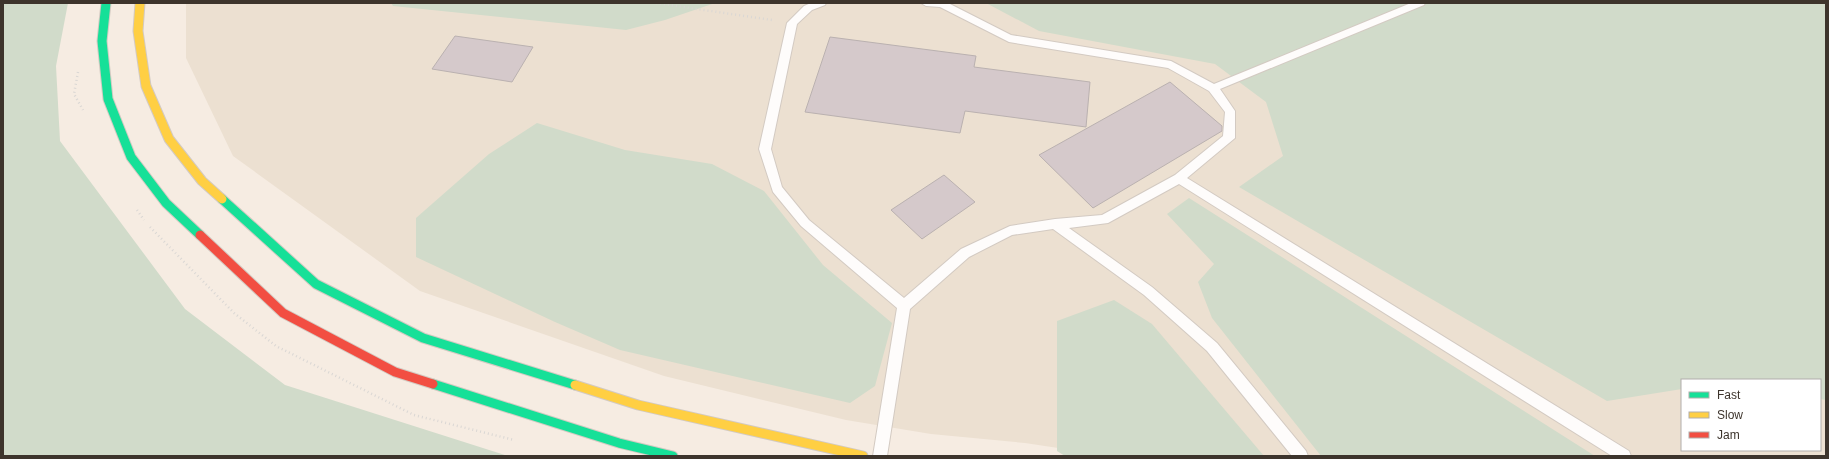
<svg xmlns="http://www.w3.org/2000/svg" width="1829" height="459" viewBox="0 0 1829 459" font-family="Arial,sans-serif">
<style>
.industrial{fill:#ece0d1;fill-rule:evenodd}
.green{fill:#d1dbca}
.building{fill:#d5c9cb;stroke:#bab1b0}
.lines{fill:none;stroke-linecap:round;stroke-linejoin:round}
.lane-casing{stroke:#d3cac2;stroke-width:2}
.fast-casing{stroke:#d3cac2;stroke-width:11}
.slow-casing{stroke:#d3cac2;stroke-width:11}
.jam-casing{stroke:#d3cac2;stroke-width:11}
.path{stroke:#dad7d4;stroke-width:2.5;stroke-dasharray:1 3;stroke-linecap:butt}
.lane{fill:#fefcfb;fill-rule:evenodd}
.fast{stroke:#16e098;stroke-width:9}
.slow{stroke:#ffcf43;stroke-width:9}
.jam{stroke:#f24e42;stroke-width:9}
</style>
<rect width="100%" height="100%" fill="#f6ece2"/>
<!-- industrial -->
<path class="industrial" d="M 186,3 L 1826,3 L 1826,456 L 1111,456 L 1025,443 L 931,434 L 846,420 L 664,376 L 420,291 L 233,156 L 186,58 ZM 1682,380 L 1820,380 L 1820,450 L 1682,450 Z"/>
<!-- green -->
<g class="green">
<path d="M 3,3 L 68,3 L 56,66 L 60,141 L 185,309 L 285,385 L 508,456 L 3,456 Z"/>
<path d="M 391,3 L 715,3 L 665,20 L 626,30 L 393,6 Z"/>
<path d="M 986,3 L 1826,3 L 1826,400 L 1820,399 L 1820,380 L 1682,380 L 1682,389 L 1607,401 L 1239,187 L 1283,156 L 1266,102 L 1215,64 L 1039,31 Z"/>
<path d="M 537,123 L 625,150 L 712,164 L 764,191 L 823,265 L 892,323 L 875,386 L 850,403 L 620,350 L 555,322 L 416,257 L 416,218 L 489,154 Z"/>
<path d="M 1189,198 L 1595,456 L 1321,456 L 1212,318 L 1198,282 L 1214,264 L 1167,214 Z"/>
<path d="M 1114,300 L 1152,324 L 1264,456 L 1065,456 L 1057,451 L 1057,321 Z"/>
</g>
<!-- building -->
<g class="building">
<path d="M 455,36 L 533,47 L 512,82 L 432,69 Z"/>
<path d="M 830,37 L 976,56 L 974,67 L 1090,82 L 1086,127 L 965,111 L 960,133 L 805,112 Z"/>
<path d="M 1170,82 L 1222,126 L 1222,131 L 1093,208 L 1039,155 Z"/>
<path d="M 944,175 L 975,202 L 922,239 L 891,210 Z"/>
</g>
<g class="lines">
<!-- lane casing -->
<g class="lane-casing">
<path id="lane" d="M 811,3 L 826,3 L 825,5 L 812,10 L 797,24 L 771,149 L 782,187 L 809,220 L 904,298 L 961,249 L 1010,226 L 1055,219 L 1102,215 L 1175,175 L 1223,136 L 1225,112 L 1209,91 L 1168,68 L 1009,42 L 940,7 L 926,6 L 921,3 L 948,3 L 1011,35 L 1171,61 L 1214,84 L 1411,3 L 1425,3 L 1424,5 L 1220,89 L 1235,111 L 1235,138 L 1187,178 L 1629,451 L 1631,456 L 1612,456 L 1179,184 L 1108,223 L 1069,228 L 1152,287 L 1217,343 L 1306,451 L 1308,456 L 1292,456 L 1207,351 L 1144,295 L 1053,229 L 1012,235 L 969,257 L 910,309 L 887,456 L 873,456 L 897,308 L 801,226 L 773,192 L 759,149 L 787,23 L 804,6 Z"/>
</g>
<!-- fast casing -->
<g class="fast-casing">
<g id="fast">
<path d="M 106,3 L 102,41 L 108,99 L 131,157 L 166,203 L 200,235"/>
<path d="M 222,199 L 316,284 L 423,338 L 575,385"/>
<path d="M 433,384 L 619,443 L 673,456"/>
</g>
</g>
<!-- slow casing -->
<g class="slow-casing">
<g id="slow">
<path d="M 140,3 L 138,31 L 146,86 L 169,139 L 202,181 L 222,199"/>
<path d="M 575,385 L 638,405 L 863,456"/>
</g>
</g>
<!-- jam casing -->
<g class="jam-casing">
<path id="jam" d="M 200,235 L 283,313 L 395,372 L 433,384"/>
</g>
<!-- path -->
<g class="path">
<path d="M 656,3 L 772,20"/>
<path d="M 78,72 L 74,94 L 83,110"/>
<path d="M 137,210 L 144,220"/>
<path d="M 150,227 L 234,313 L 276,346 L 414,415 L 514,440"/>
</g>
<!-- lane -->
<use href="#lane" class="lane"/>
<!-- fast -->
<use href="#fast" class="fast"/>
<!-- slow -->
<use href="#slow" class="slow"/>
<!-- jam -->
<use href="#jam" class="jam"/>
</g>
<!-- border -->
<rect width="1829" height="459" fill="none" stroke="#3d342c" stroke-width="8"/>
<!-- legend -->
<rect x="1681" y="379" width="140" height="72" fill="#ffffff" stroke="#b1aeab"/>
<rect x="1689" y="392" width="20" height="6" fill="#16e098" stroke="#b1aeab"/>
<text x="1717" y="399" font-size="12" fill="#3d342c">Fast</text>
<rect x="1689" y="412" width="20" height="6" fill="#ffcf43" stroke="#b1aeab"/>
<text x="1717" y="419" font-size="12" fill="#3d342c">Slow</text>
<rect x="1689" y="432" width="20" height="6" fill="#f24e42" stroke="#b1aeab"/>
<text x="1717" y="439" font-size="12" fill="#3d342c">Jam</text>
</svg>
